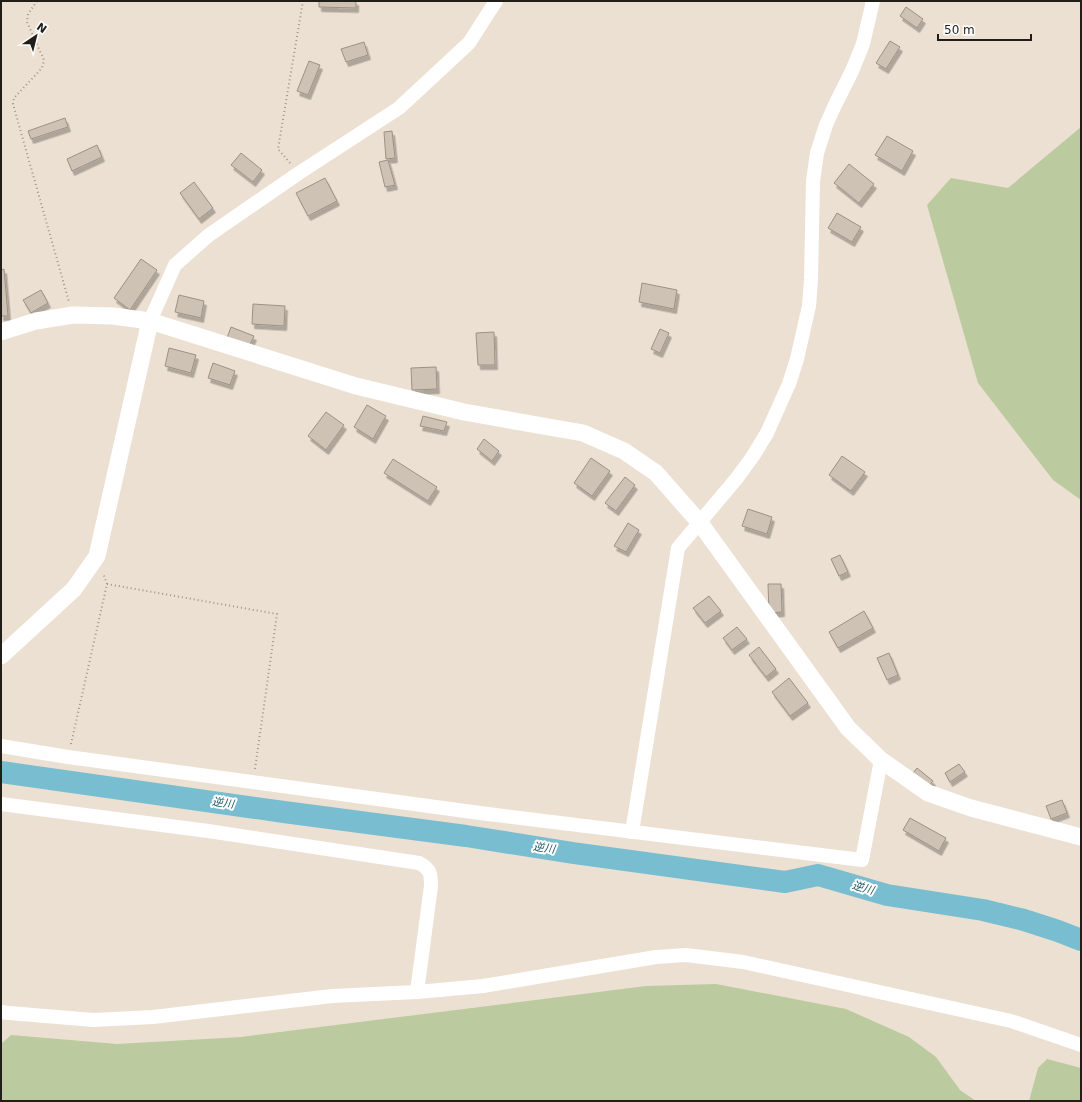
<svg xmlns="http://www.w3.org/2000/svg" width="1082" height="1102" viewBox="0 0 1082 1102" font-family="'DejaVu Sans','Noto Sans JP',sans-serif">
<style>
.green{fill:#bcca9f}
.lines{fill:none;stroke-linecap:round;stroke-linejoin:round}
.river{stroke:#78bdd0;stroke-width:22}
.building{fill:#cdc2b4;stroke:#9c9184;filter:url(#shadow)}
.path{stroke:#9e958a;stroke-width:2;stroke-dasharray:1 3;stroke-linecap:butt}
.minor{stroke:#fff;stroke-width:14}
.tertiary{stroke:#fff;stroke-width:17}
.labels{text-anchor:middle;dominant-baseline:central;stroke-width:4;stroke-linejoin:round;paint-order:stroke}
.water-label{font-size:11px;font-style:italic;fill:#1a5563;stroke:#fff}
</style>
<defs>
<filter id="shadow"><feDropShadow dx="2.5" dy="4.5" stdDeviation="0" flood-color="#0004"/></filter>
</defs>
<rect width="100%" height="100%" fill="#ece0d2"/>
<!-- green -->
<g class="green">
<path d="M 1081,127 L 1081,500 L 1053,480 L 978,383 L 927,205 L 951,178 L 1008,188 Z"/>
<path d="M 716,984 L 846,1009 L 909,1037 L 936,1057 L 960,1090 L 976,1101 L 1,1101 L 1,1044 L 11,1035 L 117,1044 L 241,1037 L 646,986 Z"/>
<path d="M 1047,1059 L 1081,1068 L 1081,1101 L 1029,1101 L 1038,1068 Z"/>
</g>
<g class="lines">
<!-- river -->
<path class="river" d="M 1,772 L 284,812 L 466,836 L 573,853 L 785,882 L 818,875 L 887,895 L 983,910 L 1024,920 L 1058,931 L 1081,940"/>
</g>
<!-- building -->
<g class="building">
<path d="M 319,1 L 356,1 L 356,8 L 319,7 Z"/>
<path d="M 906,7 L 923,19 L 917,28 L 900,16 Z"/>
<path d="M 890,41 L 900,47 L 886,69 L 876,63 Z"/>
<path d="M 364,42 L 368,55 L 346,62 L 341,49 Z"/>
<path d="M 309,61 L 320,65 L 308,95 L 297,91 Z"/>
<path d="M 65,118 L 68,127 L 31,139 L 28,131 Z"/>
<path d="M 392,131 L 395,158 L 386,159 L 384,132 Z"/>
<path d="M 887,136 L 913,151 L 902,171 L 875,155 Z"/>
<path d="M 97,145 L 102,157 L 72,171 L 67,159 Z"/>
<path d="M 241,153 L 262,170 L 253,182 L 231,165 Z"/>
<path d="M 388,160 L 395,185 L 385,187 L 379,162 Z"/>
<path d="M 849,164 L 874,184 L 859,203 L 834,183 Z"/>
<path d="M 325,178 L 337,201 L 308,216 L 296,193 Z"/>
<path d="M 194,182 L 213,208 L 199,219 L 180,193 Z"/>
<path d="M 837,213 L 861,227 L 852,242 L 828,228 Z"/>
<path d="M 141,259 L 157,270 L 130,310 L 114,298 Z"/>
<path d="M 4,269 L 8,316 L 1,316 L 1,270 Z"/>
<path d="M 642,283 L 677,290 L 674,309 L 639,302 Z"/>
<path d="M 41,290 L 48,303 L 31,313 L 23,300 Z"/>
<path d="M 179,295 L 204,301 L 201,318 L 175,312 Z"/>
<path d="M 253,304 L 285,306 L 284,326 L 252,324 Z"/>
<path d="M 231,327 L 254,336 L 249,347 L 227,338 Z"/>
<path d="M 660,329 L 669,333 L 660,353 L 651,349 Z"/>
<path d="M 494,332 L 495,365 L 478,365 L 476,333 Z"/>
<path d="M 169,348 L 196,355 L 191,373 L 165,366 Z"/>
<path d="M 213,363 L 235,371 L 230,385 L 208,378 Z"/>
<path d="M 436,367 L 437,389 L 412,390 L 411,368 Z"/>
<path d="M 367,405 L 386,416 L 373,439 L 354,427 Z"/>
<path d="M 326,412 L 344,425 L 326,450 L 308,436 Z"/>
<path d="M 423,416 L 447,422 L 444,431 L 420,426 Z"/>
<path d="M 484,439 L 499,451 L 492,461 L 477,449 Z"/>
<path d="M 842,456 L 865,472 L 851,491 L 829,475 Z"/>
<path d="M 591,458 L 610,471 L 592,496 L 574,483 Z"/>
<path d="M 393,459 L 437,487 L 428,501 L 384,473 Z"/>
<path d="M 625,477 L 635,485 L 616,511 L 605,503 Z"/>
<path d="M 748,509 L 772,517 L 767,534 L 742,526 Z"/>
<path d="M 628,523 L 639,530 L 626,552 L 614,546 Z"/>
<path d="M 840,555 L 848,572 L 839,576 L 831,559 Z"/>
<path d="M 768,584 L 781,584 L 782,612 L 769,613 Z"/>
<path d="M 709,596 L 721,611 L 705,623 L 693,608 Z"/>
<path d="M 864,611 L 873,628 L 838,648 L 829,632 Z"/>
<path d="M 737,627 L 747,639 L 732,650 L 723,638 Z"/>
<path d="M 759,647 L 776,669 L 766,677 L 749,655 Z"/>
<path d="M 889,653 L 898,675 L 887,680 L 877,658 Z"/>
<path d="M 789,678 L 808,703 L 790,716 L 772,692 Z"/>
<path d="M 959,764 L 965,772 L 950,782 L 945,773 Z"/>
<path d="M 917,768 L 933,781 L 924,792 L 908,780 Z"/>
<path d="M 1062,800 L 1067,813 L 1051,819 L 1046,806 Z"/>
<path d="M 910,818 L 946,838 L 939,851 L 903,830 Z"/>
</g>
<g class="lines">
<!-- path -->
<g class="path">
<path d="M 37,1 L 28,14 L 27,22 L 44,60 L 42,68 L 14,98 L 13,104 L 69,302"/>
<path d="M 290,163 L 278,149 L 303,1"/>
<path d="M 107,584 L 277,614 L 255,769"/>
<path d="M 71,744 L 107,584 L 103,573"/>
</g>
<!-- minor -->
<g class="minor">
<path d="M 150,321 L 175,265 L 209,235 L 299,173 L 399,108 L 469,43 L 496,1"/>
<path d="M 1,746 L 68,757 L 480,813 L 862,860 L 881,760"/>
<path d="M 1,804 L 208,831 L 419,863 C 430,869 431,873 431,886 L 417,992"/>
<path d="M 632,832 L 678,548 L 737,478 L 753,456 L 767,433 L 789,384 L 797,359 L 809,306 L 811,280 L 813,181 L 817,153 L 826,125 L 835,105 L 852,71 L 863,44 L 873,1"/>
<path d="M 1,1012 L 9,1013 L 93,1020 L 153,1017 L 332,996 L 417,992 L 483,986 L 656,957 L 686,955 L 743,962 L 1011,1021 L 1081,1045"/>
</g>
<!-- tertiary -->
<g class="tertiary">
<path d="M 1,332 L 36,321 L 73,315 L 113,316 L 150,321 L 356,386 L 464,412 L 583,433 L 624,451 L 656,473 L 700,523 L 848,728 L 881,760 L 928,793 L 971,808 L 1081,837"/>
<path d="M 1,656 L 74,589 L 97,556 L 150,321"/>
</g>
</g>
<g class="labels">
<!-- water labels -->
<g class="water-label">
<text transform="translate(223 803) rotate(8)">逆川</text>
<text transform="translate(544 848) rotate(8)">逆川</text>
<text transform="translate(863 888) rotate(16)">逆川</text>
</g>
</g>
<!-- border -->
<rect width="1082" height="1102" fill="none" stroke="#211d18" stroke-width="4"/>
<!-- north arrow -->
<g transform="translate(36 36) rotate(35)" stroke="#ffffff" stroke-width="3" paint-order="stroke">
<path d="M0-3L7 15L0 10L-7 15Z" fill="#211d18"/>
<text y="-6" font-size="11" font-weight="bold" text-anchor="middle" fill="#211d18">N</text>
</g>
<!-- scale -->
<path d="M938 34v6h93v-6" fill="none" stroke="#211d18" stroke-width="2"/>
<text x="944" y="34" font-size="12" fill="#211d18" stroke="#ffffff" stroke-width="3" paint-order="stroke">50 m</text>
</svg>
